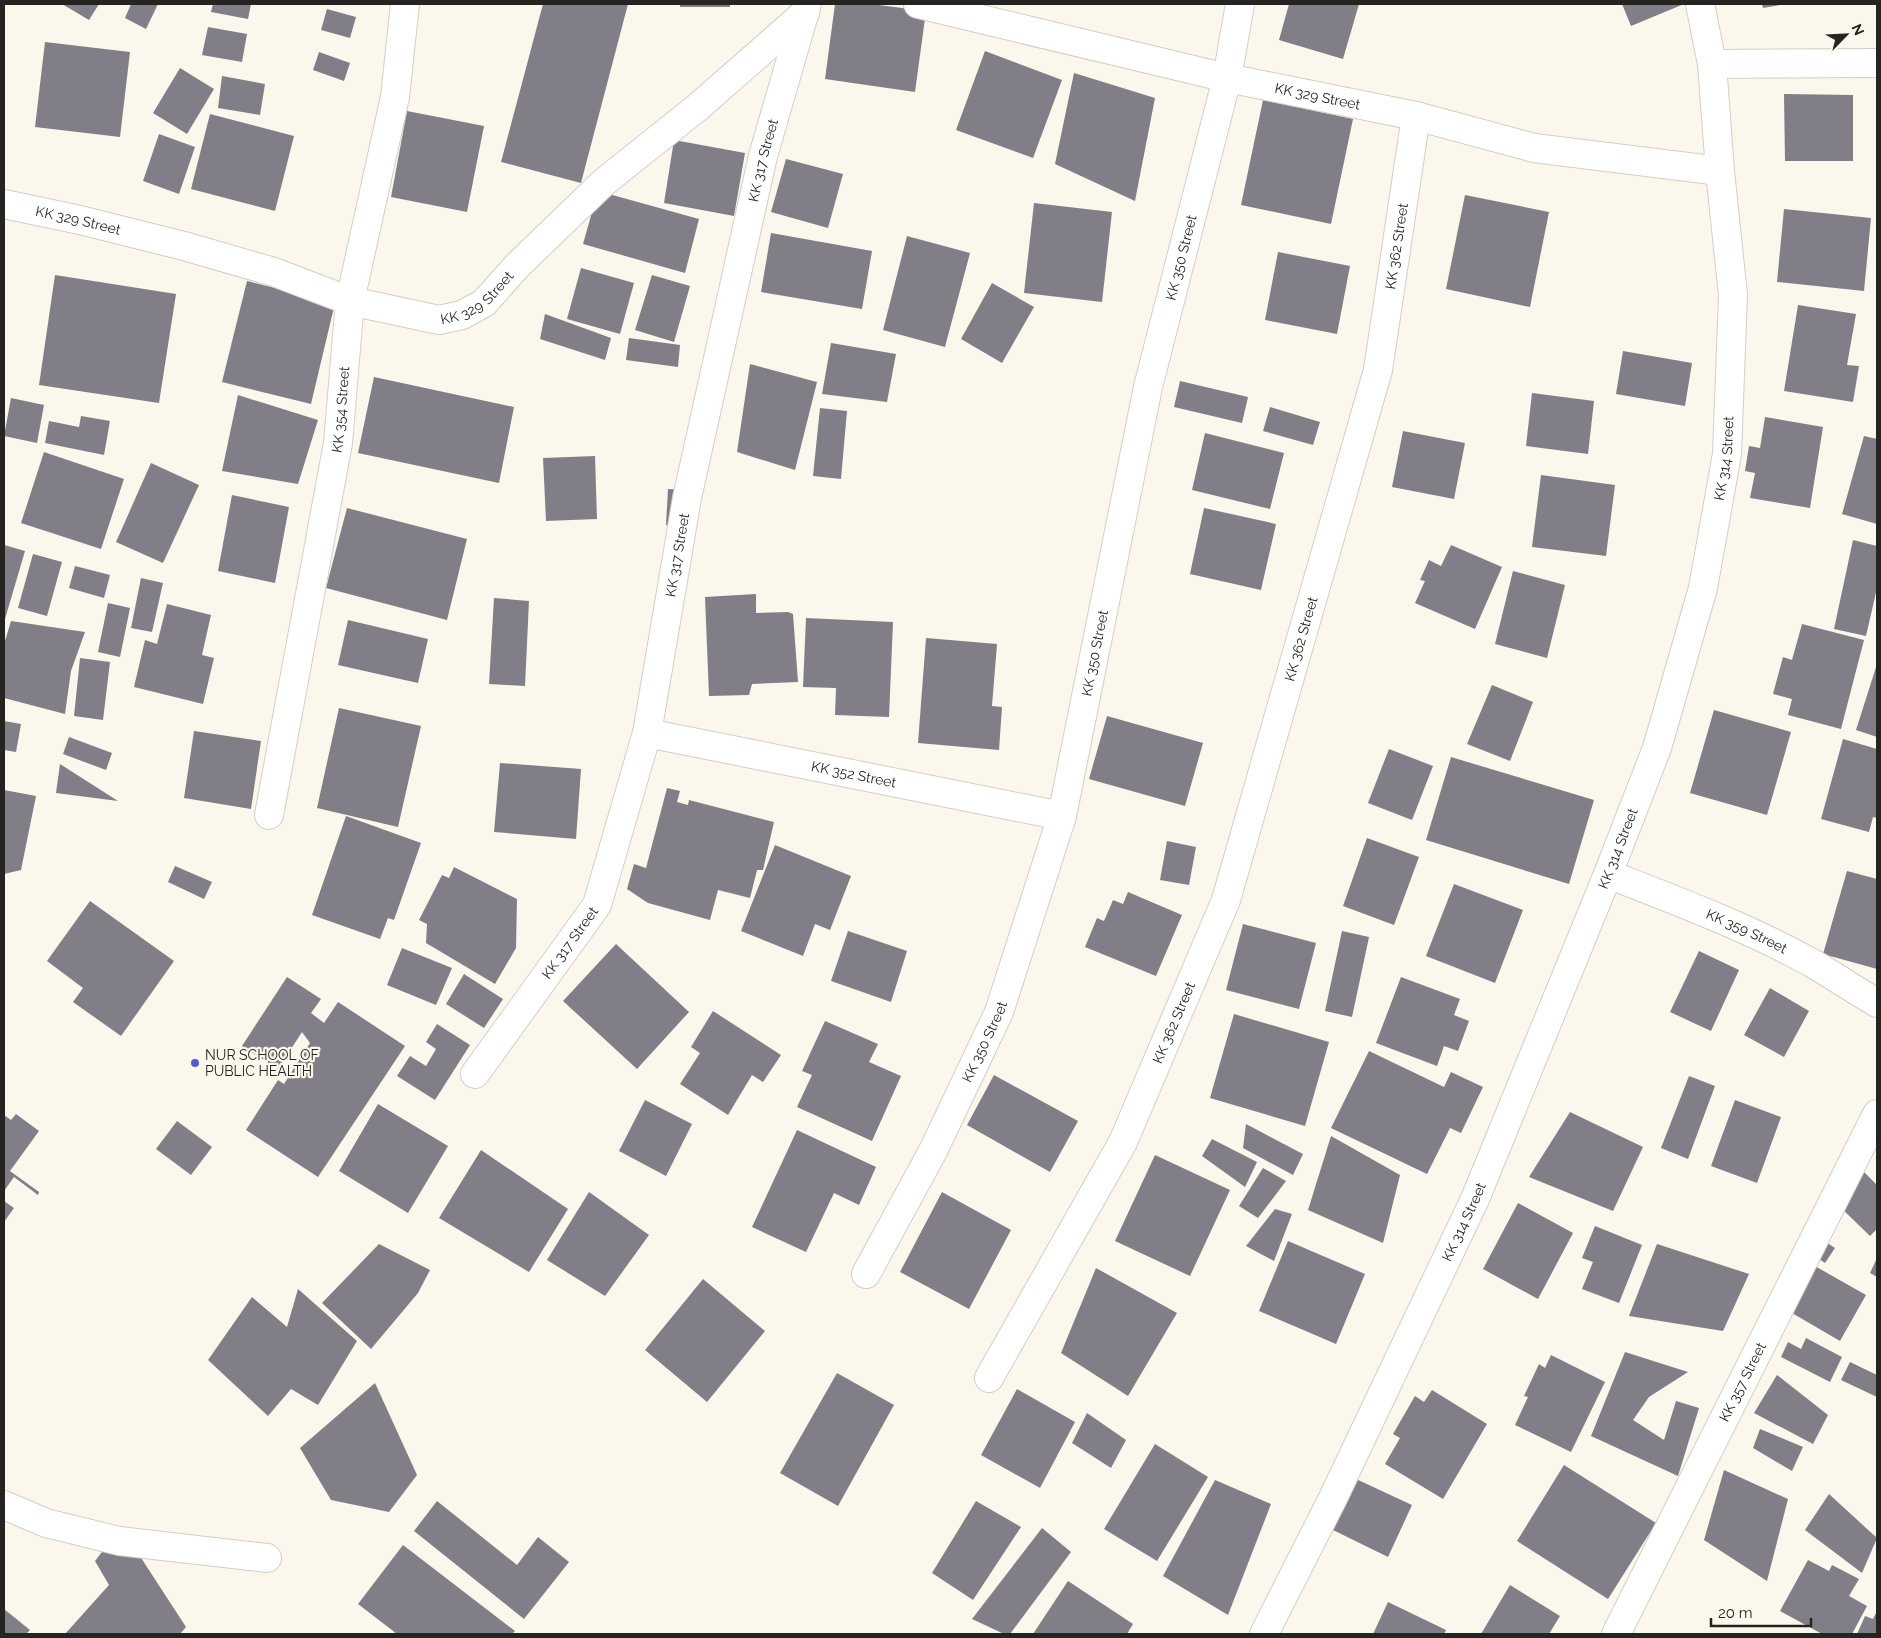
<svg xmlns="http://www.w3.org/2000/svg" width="1881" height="1638" viewBox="0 0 1881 1638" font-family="Raleway,sans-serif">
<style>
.building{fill:#827e87}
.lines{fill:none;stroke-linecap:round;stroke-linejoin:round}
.street-casing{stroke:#d3cfc5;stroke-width:30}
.street{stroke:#fff;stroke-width:28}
.poi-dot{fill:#5358cf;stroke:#fbf7ec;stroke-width:2}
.labels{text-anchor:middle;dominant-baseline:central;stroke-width:4.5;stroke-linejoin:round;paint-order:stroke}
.street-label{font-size:14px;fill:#252420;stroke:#fbf7ec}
.poi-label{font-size:14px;fill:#252420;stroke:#fbf7ec;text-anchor:start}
</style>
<rect width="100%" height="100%" fill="#fbf7ec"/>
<!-- building -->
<g class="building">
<path d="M 62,4 L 99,4 L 89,20 Z"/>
<path d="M 131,4 L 158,4 L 146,29 L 125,18 Z"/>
<path d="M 213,4 L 251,4 L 248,19 L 211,12 Z"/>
<path d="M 543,4 L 628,4 L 581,183 L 501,162 Z"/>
<rect x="680" y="4" width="50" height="3"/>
<path d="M 835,4 L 871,4 L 926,11 L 915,92 L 825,79 Z"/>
<path d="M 1289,4 L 1359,4 L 1343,59 L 1279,40 Z"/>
<path d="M 1622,4 L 1684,4 L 1631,26 Z"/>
<path d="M 1762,4 L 1780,4 L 1780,5 L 1763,8 Z"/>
<path d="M 327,9 L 356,17 L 350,38 L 321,30 Z"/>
<path d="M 208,27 L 247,34 L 242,62 L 202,55 Z"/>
<path d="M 45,42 L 130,52 L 120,137 L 35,127 Z"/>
<path d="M 985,51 L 1062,80 L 1033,158 L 956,130 Z"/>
<path d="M 319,52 L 350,63 L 344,81 L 313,70 Z"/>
<path d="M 180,68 L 214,89 L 187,134 L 153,113 Z"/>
<path d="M 1074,73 L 1155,98 L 1135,201 L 1055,164 Z"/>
<path d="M 222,76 L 265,84 L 260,115 L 218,108 Z"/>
<path d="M 1784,94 L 1853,95 L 1853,161 L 1785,161 Z"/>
<path d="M 1263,100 L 1353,119 L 1331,224 L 1241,205 Z"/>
<path d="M 407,111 L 484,126 L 467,212 L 391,197 Z"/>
<path d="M 210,114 L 294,136 L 275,211 L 191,189 Z"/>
<path d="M 159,134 L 195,147 L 179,194 L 143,181 Z"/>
<path d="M 674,140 L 745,153 L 734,216 L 664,203 Z"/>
<path d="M 786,159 L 843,174 L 828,228 L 771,212 Z"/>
<path d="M 598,191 L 699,219 L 685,273 L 583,244 Z"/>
<path d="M 1465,195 L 1549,212 L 1530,307 L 1446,289 Z"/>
<path d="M 1034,203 L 1112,212 L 1102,302 L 1024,293 Z"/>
<path d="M 1784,209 L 1871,218 L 1864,291 L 1777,282 Z"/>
<path d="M 771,233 L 872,251 L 862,309 L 761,292 Z"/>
<path d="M 907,236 L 970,253 L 945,347 L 883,330 Z"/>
<path d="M 1278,252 L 1350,266 L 1337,334 L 1265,320 Z"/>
<path d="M 581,268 L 634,283 L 620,334 L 567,319 Z"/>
<path d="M 55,275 L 176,294 L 159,403 L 39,385 Z"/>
<path d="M 652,275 L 690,286 L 674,342 L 635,330 Z"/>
<path d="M 247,281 L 335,303 L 311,404 L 222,382 Z"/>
<path d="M 992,283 L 1034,307 L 1002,363 L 961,339 Z"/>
<path d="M 1798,305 L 1856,314 L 1847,365 L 1859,366 L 1853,402 L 1784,391 Z"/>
<path d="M 545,314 L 611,338 L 605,360 L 540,339 Z"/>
<path d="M 629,338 L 680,345 L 678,367 L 626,360 Z"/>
<path d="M 831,343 L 896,354 L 887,402 L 822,394 Z"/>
<path d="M 1623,351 L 1692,363 L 1685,406 L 1616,394 Z"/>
<path d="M 750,364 L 817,382 L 795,470 L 737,452 Z"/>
<path d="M 374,377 L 514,407 L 499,483 L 358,453 Z"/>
<path d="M 1180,381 L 1248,397 L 1242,423 L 1174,407 Z"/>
<path d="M 1532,393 L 1594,401 L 1588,454 L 1526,446 Z"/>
<path d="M 238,395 L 318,420 L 298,484 L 222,471 Z"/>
<path d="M 11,398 L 44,405 L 37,443 L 4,436 Z"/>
<path d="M 1270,407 L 1320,422 L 1313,445 L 1263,431 Z"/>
<path d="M 820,408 L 847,411 L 841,479 L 813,476 Z"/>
<path d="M 81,416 L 110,421 L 104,455 L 45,443 L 49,421 L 79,427 Z"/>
<path d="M 1765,417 L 1823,427 L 1810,508 L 1750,498 L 1755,473 L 1745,471 L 1749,446 L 1760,448 Z"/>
<path d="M 1403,431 L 1465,443 L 1454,499 L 1392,487 Z"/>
<path d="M 1205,433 L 1284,453 L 1270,509 L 1192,490 Z"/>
<path d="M 1864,436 L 1877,439 L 1877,524 L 1842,514 Z"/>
<path d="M 44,452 L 124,479 L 101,549 L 21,523 Z"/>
<path d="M 595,456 L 597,519 L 546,521 L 543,458 Z"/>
<path d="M 151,463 L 199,485 L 163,563 L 116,542 Z"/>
<path d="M 1541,475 L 1615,485 L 1606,556 L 1532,547 Z"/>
<path d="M 668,489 L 687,490 L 686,526 L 666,525 Z"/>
<path d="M 232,495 L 289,507 L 275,583 L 218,571 Z"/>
<path d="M 347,508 L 467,539 L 447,620 L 326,588 Z"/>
<path d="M 1204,508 L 1276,524 L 1261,590 L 1190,574 Z"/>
<path d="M 1853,540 L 1877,546 L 1877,588 L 1866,636 L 1834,629 Z"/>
<path d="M 4,545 L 25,551 L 5,619 L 4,618 Z"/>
<path d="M 1451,545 L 1502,567 L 1475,629 L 1415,603 L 1425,581 L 1420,580 L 1429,560 L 1441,566 Z"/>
<path d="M 33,554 L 62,562 L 47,616 L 18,608 Z"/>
<path d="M 75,566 L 110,575 L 104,598 L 69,588 Z"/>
<path d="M 1513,571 L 1565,585 L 1547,658 L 1495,644 Z"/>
<path d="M 141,578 L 163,583 L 152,632 L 131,628 Z"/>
<path d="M 756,594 L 756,613 L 788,612 L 793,614 L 798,682 L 752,684 L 749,695 L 709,696 L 705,597 Z"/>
<path d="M 494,598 L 529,601 L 525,686 L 489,684 Z"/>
<path d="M 108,603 L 130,608 L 120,657 L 98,652 Z"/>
<path d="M 167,604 L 211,615 L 202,655 L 214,658 L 203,704 L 134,687 L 145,640 L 157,644 Z"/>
<path d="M 806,618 L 893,622 L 889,717 L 835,715 L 836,688 L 803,687 Z"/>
<path d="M 348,620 L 428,639 L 418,683 L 338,665 Z"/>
<path d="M 11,621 L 85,632 L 71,671 L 65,714 L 4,698 L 4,644 Z"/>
<path d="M 1802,624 L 1864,640 L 1841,729 L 1788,715 L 1792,699 L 1773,694 L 1783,657 L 1792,660 Z"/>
<path d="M 926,638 L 997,644 L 992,706 L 1002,707 L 999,750 L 918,743 Z"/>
<path d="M 80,658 L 110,662 L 103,720 L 74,716 Z"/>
<path d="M 1877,664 L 1877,737 L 1856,730 Z"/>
<path d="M 1492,685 L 1533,702 L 1510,761 L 1467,744 Z"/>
<path d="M 339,708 L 421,726 L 398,827 L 317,808 Z"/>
<path d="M 1714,710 L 1791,732 L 1767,815 L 1690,793 Z"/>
<path d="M 1107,716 L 1203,743 L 1185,806 L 1089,779 Z"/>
<path d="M 4,721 L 21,724 L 16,752 L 4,750 Z"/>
<path d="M 194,731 L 261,741 L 251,809 L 184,798 Z"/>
<path d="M 69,737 L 112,753 L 106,770 L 63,754 Z"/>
<path d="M 1843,739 L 1877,749 L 1877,818 L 1873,817 L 1869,832 L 1821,819 Z"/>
<path d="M 1389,749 L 1433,766 L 1412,820 L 1368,803 Z"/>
<path d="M 1451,757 L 1594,800 L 1569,884 L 1426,840 Z"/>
<path d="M 500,763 L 581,769 L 576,839 L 494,832 Z"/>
<path d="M 60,764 L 118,801 L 56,793 Z"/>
<path d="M 667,788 L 680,791 L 677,802 L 688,805 L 689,800 L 774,822 L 763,870 L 757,870 L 750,898 L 718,890 L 710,920 L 648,903 L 627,889 L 634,864 L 646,868 Z"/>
<path d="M 4,790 L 36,796 L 21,870 L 4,874 Z"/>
<path d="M 346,816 L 421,843 L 394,920 L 388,918 L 380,939 L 312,915 Z"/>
<path d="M 1367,838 L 1419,857 L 1394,925 L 1343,906 Z"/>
<path d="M 1167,841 L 1196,847 L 1189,885 L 1160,880 Z"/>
<path d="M 775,845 L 851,876 L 830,930 L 815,924 L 803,956 L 741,931 Z"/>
<path d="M 175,866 L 212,882 L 204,899 L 168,882 Z"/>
<path d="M 454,867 L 517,899 L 516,948 L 495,984 L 426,943 L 427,924 L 419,920 L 442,875 L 449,878 Z"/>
<path d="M 1847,871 L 1877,879 L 1877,969 L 1823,954 Z"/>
<path d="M 1454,884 L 1523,910 L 1495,983 L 1426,956 Z"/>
<path d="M 1128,892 L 1182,915 L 1156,976 L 1085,947 L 1097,918 L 1104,921 L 1113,900 L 1123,904 Z"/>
<path d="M 90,901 L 174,961 L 121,1036 L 73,1002 L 83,988 L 47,961 Z"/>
<path d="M 1243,924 L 1316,943 L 1299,1009 L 1226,990 Z"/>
<path d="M 848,931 L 907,951 L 891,1002 L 831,981 Z"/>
<path d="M 1342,931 L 1369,937 L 1352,1017 L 1325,1011 Z"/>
<path d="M 616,944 L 689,1012 L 637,1069 L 563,1001 Z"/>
<path d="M 402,948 L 452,968 L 436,1005 L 387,985 Z"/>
<path d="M 1699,951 L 1739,970 L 1711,1031 L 1670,1012 Z"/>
<path d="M 464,974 L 503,999 L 484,1028 L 446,1004 Z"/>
<path d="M 287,977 L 321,999 L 311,1013 L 324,1023 L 338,1002 L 405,1046 L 318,1177 L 246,1130 L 278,1080 L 284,1084 L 310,1043 L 302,1032 L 278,1069 L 242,1046 Z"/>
<path d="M 1401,977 L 1460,999 L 1454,1015 L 1469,1021 L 1458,1051 L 1444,1046 L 1437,1066 L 1376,1043 Z"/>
<path d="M 1770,988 L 1809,1011 L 1784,1057 L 1744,1035 Z"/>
<path d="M 713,1011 L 781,1055 L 763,1082 L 752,1075 L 728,1115 L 680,1084 L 700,1053 L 691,1047 Z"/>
<path d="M 1234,1014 L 1329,1042 L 1305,1126 L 1210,1098 Z"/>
<path d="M 825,1021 L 878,1044 L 869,1062 L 901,1076 L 872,1141 L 797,1107 L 812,1075 L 802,1071 Z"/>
<path d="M 437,1024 L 470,1045 L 435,1100 L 397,1076 L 410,1056 L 426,1066 L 436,1049 L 426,1042 Z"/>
<path d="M 1369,1051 L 1444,1087 L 1451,1072 L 1483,1087 L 1461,1133 L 1450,1128 L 1427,1174 L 1331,1128 Z"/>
<path d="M 994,1075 L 1078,1121 L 1050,1172 L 967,1125 Z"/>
<path d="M 1689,1076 L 1715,1086 L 1688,1159 L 1661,1148 Z"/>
<path d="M 645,1100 L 692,1124 L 666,1176 L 619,1151 Z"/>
<path d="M 1735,1100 L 1781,1117 L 1757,1183 L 1711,1166 Z"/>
<path d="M 378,1104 L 448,1146 L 408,1213 L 339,1171 Z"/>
<path d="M 1570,1112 L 1643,1147 L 1613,1211 L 1529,1177 Z"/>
<path d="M 16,1114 L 39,1131 L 10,1171 L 39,1192 L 38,1195 L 14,1177 L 4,1191 L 4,1115 L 11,1120 Z"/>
<path d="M 177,1121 L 212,1147 L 191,1175 L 156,1149 Z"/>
<path d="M 1246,1124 L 1303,1154 L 1293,1175 L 1243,1148 Z"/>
<path d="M 797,1130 L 876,1167 L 859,1205 L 834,1193 L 806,1252 L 752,1227 Z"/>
<path d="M 1331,1136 L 1400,1175 L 1383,1243 L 1308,1210 Z"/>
<path d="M 1212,1139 L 1257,1162 L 1245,1187 L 1202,1156 Z"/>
<path d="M 481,1150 L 568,1209 L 529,1272 L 439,1218 Z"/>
<path d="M 1155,1155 L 1230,1190 L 1190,1276 L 1115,1241 Z"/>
<path d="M 1263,1168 L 1286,1181 L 1258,1218 L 1239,1206 Z"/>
<path d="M 1864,1172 L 1877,1185 L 1877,1229 L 1870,1236 L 1835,1202 Z"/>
<path d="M 589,1192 L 649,1235 L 605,1296 L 547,1260 Z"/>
<path d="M 942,1192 L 1011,1230 L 969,1309 L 900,1272 Z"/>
<path d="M 4,1201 L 14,1208 L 4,1222 Z"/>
<path d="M 1518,1203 L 1573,1233 L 1538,1299 L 1483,1269 Z"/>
<path d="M 1275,1209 L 1292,1214 L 1274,1261 L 1246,1246 Z"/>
<path d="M 1595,1226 L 1642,1245 L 1619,1303 L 1582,1289 L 1593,1262 L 1582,1258 Z"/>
<path d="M 1812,1233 L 1835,1248 L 1825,1263 L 1803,1248 Z"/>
<path d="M 1288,1241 L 1365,1274 L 1336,1344 L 1259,1311 Z"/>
<path d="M 379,1244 L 430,1270 L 418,1293 L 371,1349 L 322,1303 Z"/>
<path d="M 1657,1244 L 1749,1274 L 1723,1331 L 1629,1316 Z"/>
<path d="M 1877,1258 L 1877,1277 L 1870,1273 Z"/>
<path d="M 1806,1261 L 1866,1295 L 1840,1341 L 1780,1306 Z"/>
<path d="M 1096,1268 L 1177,1313 L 1128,1396 L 1061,1353 Z"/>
<path d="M 703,1279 L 765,1331 L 707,1402 L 645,1350 Z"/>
<path d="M 298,1289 L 357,1341 L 318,1405 L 291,1389 L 268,1416 L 208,1360 L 252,1297 L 287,1327 Z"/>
<path d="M 1806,1338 L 1842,1357 L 1830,1382 L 1781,1357 L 1788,1342 L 1801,1349 Z"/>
<path d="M 1625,1352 L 1688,1372 L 1649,1397 L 1633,1420 L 1664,1440 L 1676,1401 L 1699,1408 L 1678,1476 L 1591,1436 Z"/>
<path d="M 1551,1355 L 1605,1382 L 1571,1452 L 1515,1425 L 1528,1397 L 1524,1396 L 1539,1364 L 1545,1368 Z"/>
<path d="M 1850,1362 L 1877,1375 L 1877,1397 L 1841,1380 Z"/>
<path d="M 837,1373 L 894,1405 L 838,1506 L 780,1473 Z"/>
<path d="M 1777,1375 L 1828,1415 L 1813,1444 L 1754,1413 Z"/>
<path d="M 375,1383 L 417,1475 L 389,1512 L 331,1500 L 300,1448 Z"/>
<path d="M 1017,1389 L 1075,1422 L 1040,1488 L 981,1455 Z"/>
<path d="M 1432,1390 L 1487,1424 L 1443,1499 L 1385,1464 L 1400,1438 L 1393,1434 L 1415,1396 L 1424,1402 Z"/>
<path d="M 1087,1413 L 1126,1440 L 1111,1468 L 1072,1443 Z"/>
<path d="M 1760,1429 L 1803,1447 L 1792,1471 L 1753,1448 Z"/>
<path d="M 1155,1444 L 1208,1477 L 1157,1561 L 1104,1529 Z"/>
<path d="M 1564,1465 L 1656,1523 L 1608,1599 L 1517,1541 Z"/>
<path d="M 1724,1470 L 1788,1499 L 1767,1581 L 1704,1540 Z"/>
<path d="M 1356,1479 L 1412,1505 L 1388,1557 L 1333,1530 Z"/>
<path d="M 1215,1480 L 1271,1504 L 1228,1615 L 1163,1576 Z"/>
<path d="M 1829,1494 L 1877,1538 L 1862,1573 L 1805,1530 Z"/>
<path d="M 437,1501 L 517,1565 L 538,1537 L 569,1562 L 524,1619 L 414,1531 Z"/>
<path d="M 976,1501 L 1021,1527 L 973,1600 L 932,1573 Z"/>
<path d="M 121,1527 L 186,1627 L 180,1634 L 65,1634 L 109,1585 L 95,1561 Z"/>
<path d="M 1042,1528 L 1071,1552 L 1010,1634 L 1004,1634 L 972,1619 Z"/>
<path d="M 403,1545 L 515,1631 L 512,1634 L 397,1634 L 358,1604 Z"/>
<path d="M 1808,1560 L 1829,1571 L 1832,1565 L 1859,1579 L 1849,1596 L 1867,1606 L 1852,1634 L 1822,1634 L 1780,1611 Z"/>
<path d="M 1068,1581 L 1133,1624 L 1127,1634 L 1033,1634 Z"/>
<path d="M 1510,1585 L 1560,1616 L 1549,1634 L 1481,1634 Z"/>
<path d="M 1388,1602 L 1446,1630 L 1444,1634 L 1373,1634 Z"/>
<path d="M 4,1609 L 30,1630 L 26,1634 L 4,1634 Z"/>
<path d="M 1877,1611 L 1877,1634 L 1857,1634 L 1865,1616 L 1873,1619 Z"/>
</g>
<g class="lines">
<!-- street casing -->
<g class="street-casing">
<g id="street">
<path id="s1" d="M 918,4 L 1227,78 L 1416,116 L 1534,148 L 1720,171"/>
<path d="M 1712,64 L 1877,63"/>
<path id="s2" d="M 4,204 L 80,220 L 184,246 L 274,272 L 350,301 L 439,320 L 462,315 L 484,303 L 517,266 L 604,182 L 698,107 L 805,13"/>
<path id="s3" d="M 647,733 L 1062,816"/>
<path id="s4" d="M 269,815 L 338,443 L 350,301 L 395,97 L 405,4"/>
<path id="s5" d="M 1608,874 C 1677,901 1747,927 1812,963 C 1834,976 1855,990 1877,1003"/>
<path id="s6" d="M 475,1074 L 597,905 L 647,733 L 687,498 L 763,156 L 807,4"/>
<path id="s7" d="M 866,1274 L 933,1151 L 999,1012 L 1062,816 L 1148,387 L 1227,78 L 1240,4"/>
<path id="s8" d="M 989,1378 L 1123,1142 L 1226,900 L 1378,370 L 1416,116"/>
<path d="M 4,1505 L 46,1523 L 119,1541 L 267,1558"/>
<path id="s9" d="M 1264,1634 L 1333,1498 L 1475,1199 L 1608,874 L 1657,748 L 1703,588 L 1727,454 L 1733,295 L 1720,171 L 1712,64 L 1700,4"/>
<path id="s10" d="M 1616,1634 L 1877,1114"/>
</g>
</g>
<!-- street -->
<use href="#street" class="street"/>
</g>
<!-- markers -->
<circle class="poi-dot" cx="195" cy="1063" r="5"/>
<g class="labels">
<!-- street labels -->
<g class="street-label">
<text stroke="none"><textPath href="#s1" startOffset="410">KK 329 Street</textPath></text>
<text stroke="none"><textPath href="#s6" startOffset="972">KK 317 Street</textPath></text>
<text stroke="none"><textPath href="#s2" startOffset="76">KK 329 Street</textPath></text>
<text stroke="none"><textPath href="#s8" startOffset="1211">KK 362 Street</textPath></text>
<text stroke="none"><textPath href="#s7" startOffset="1071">KK 350 Street</textPath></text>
<text stroke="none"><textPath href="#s2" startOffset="496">KK 329 Street</textPath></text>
<text stroke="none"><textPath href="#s4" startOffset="412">KK 354 Street</textPath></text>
<text stroke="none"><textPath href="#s9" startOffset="1268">KK 314 Street</textPath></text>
<text stroke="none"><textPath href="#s6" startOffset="568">KK 317 Street</textPath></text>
<text stroke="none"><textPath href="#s8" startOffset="806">KK 362 Street</textPath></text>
<text stroke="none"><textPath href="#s7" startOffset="666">KK 350 Street</textPath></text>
<text stroke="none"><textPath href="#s3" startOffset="211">KK 352 Street</textPath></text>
<text stroke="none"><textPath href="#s9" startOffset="862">KK 314 Street</textPath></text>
<text stroke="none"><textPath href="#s5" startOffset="150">KK 359 Street</textPath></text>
<text stroke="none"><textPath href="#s6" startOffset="162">KK 317 Street</textPath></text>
<text stroke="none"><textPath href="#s8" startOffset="401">KK 362 Street</textPath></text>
<text stroke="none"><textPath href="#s7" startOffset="261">KK 350 Street</textPath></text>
<text stroke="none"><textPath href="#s9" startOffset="458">KK 314 Street</textPath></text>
<text stroke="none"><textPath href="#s10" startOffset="282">KK 357 Street</textPath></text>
</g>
<!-- poi labels -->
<g class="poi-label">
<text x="205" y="1055">NUR SCHOOL OF<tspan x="205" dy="16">PUBLIC HEALTH</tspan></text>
</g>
</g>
<!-- border -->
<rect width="1881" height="1638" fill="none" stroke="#252420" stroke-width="10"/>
<!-- north arrow -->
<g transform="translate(1846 35) rotate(66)" stroke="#fbf7ec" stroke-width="4" paint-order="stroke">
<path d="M0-4L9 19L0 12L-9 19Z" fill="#252420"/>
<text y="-8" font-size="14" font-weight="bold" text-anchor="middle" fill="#252420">N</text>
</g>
<!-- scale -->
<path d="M1711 1618v8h100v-8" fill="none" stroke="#252420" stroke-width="2.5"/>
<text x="1718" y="1618" font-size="15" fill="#252420" stroke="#fbf7ec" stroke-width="4" paint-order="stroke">20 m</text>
</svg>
